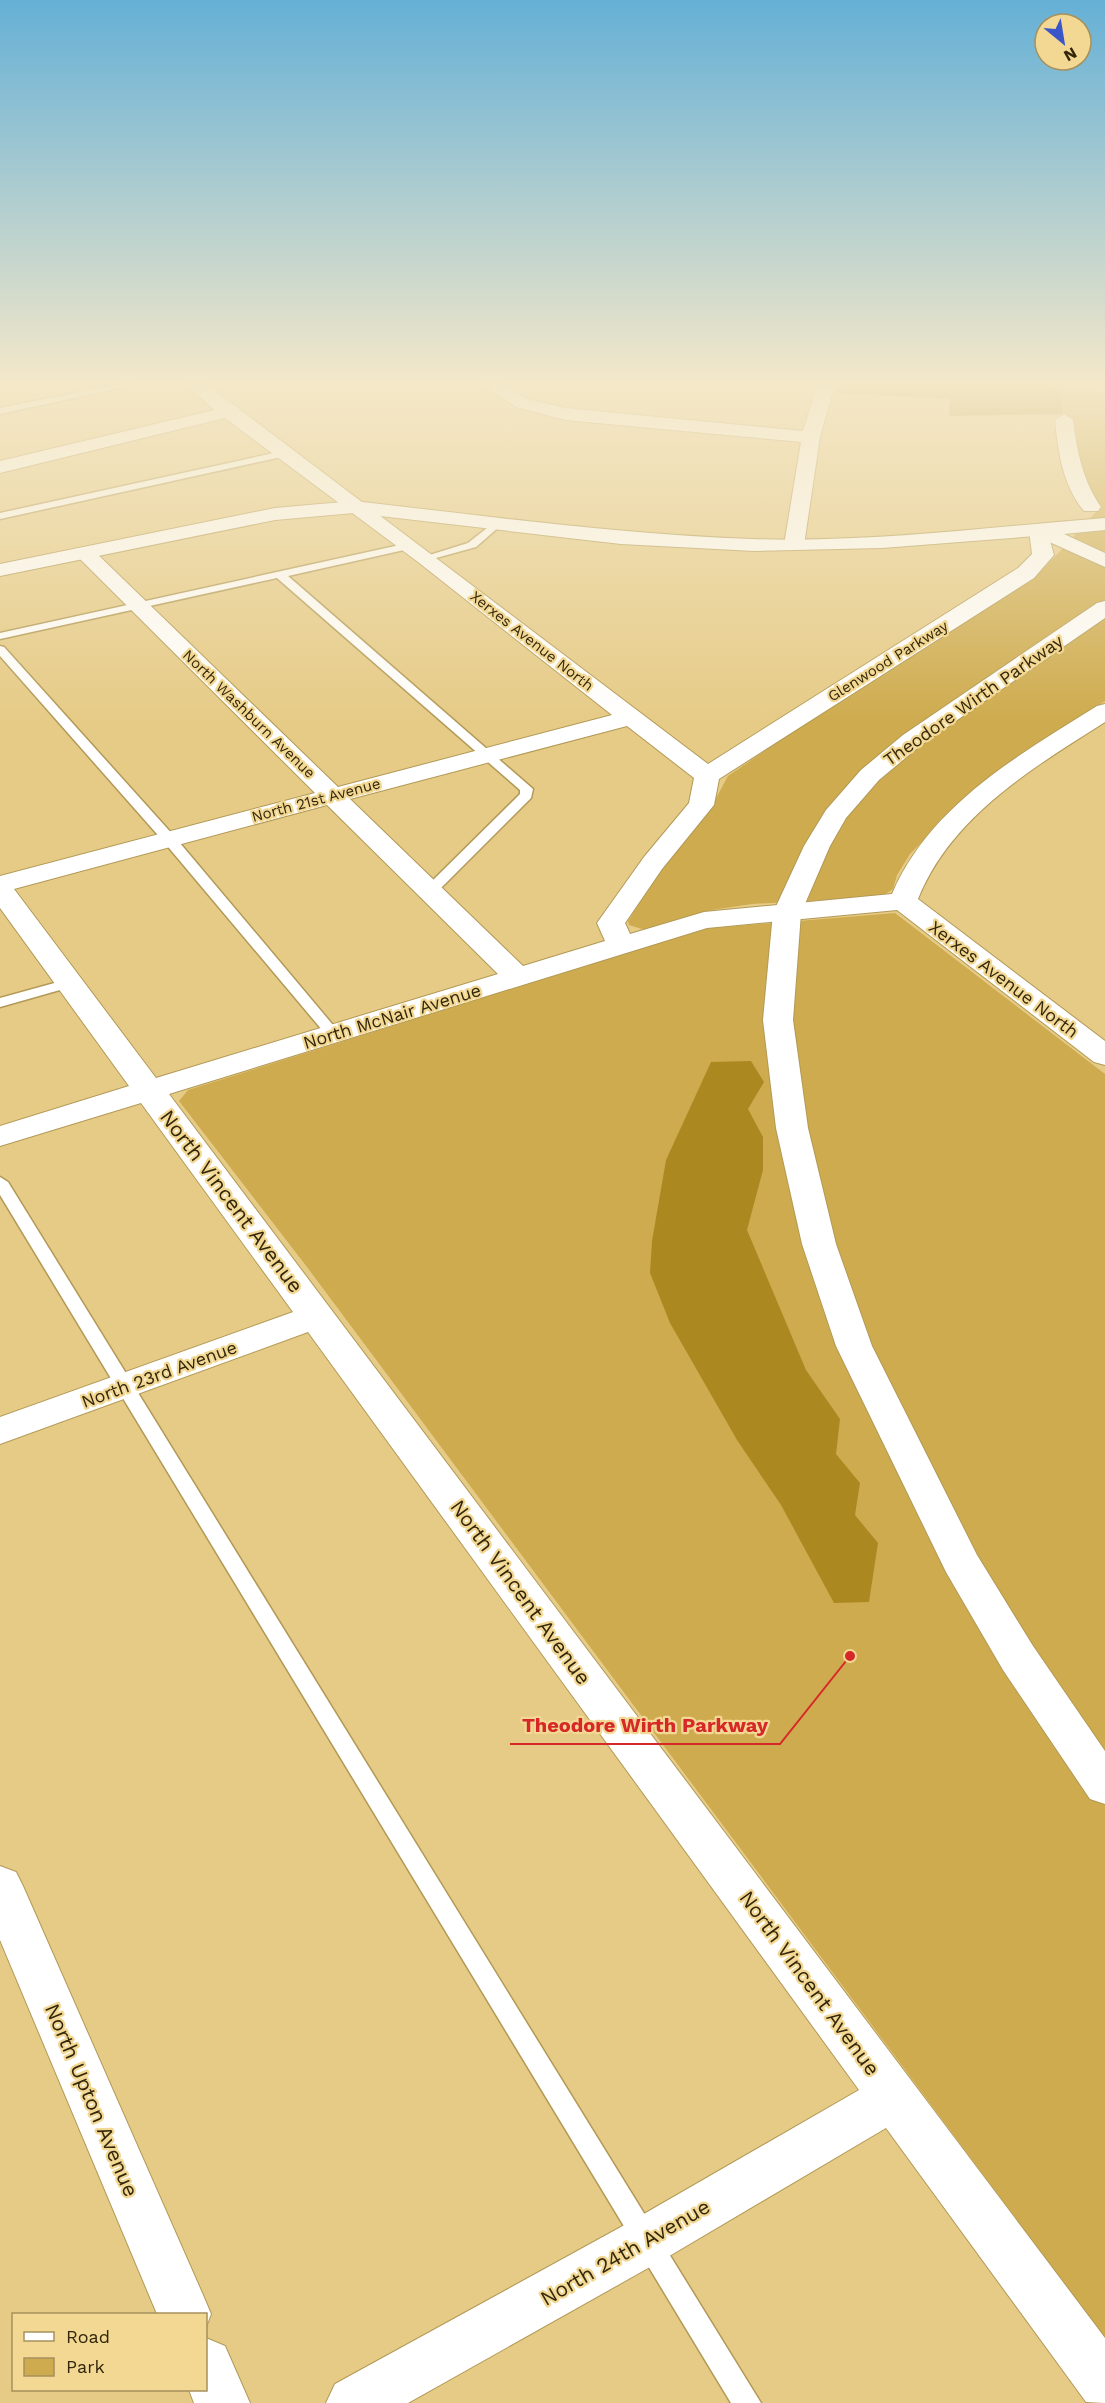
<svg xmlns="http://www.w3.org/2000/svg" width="1105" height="2403" viewBox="0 0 1105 2403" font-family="'Work Sans',sans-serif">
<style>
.green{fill:#ceab4e}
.forest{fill:#ac8920}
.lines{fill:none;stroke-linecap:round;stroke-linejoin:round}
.service-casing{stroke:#b29956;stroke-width:3}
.minor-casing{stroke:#b29956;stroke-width:2}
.tertiary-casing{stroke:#b29956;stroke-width:2}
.service{fill:#fff;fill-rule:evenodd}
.minor{fill:#fff;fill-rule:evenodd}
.tertiary{fill:#fff;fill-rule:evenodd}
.labels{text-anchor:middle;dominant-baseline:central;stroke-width:4.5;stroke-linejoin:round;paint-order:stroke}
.far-street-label{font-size:15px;fill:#32270b;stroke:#f3d894}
.street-label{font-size:18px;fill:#32270b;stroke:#f3d894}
.near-street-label{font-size:21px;fill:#32270b;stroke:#f3d894}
.leader{fill:none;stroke:#d62828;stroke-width:2}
.callout-dot{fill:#d62828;stroke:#f3d894;stroke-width:2}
.callout-label{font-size:20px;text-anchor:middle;font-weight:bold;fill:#d62828;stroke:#f3d894;stroke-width:4.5;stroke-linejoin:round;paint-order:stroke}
</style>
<rect width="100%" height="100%" fill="#e6cb87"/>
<!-- green -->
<g class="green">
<path d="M 1043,384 L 1105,392 L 1105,701 L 1032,748 L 955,809 L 910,854 L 897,875 L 893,889 L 881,897 L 752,904 L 712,910 L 645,930 L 629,925 L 628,921 L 664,865 L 715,800 L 728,776 L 819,714 L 1024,585 C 1052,564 1072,536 1097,511 L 1078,452 L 1074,421 L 1064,420 L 1060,391 Z"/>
<path d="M 895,913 L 1105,1074 L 1105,2338 L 307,1267 L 179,1101 L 188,1090 L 701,929 Z"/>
</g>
<!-- forest -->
<g class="forest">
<path d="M 843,384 L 1043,384 L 1060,391 L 1063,414 L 949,416 L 950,399 L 834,393 Z"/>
<path d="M 751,1061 L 764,1082 L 748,1109 L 763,1137 L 763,1170 L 747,1230 L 806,1370 L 840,1419 L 836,1454 L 860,1483 L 855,1515 L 878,1543 L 869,1602 L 834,1603 L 781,1505 L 737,1440 L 670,1323 L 650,1273 L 652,1241 L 666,1160 L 711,1062 Z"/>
</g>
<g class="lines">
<!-- service casing -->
<g class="service-casing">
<g id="service">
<path d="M 119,384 L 139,384 L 0,414 L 0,408 Z"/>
<path d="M 283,451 L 286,452 L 286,456 L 0,519 L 0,513 Z"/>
<path d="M 496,521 L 501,524 L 500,526 L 476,547 L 425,561 L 420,558 L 468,543 Z"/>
<path d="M 409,543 L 413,544 L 413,548 L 288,576 L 533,789 L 531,798 L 434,895 L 424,895 L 424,889 L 520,794 L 520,790 L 277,578 L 0,639 L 0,633 Z"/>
<path d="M 0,646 L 4,647 L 174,836 L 338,1031 L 340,1034 L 338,1037 L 328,1037 L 164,842 L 0,656 Z"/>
<path d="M 69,979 L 74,980 L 76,983 L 74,986 L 0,1007 L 0,998 Z"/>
<path d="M 0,1177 L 8,1182 L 761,2403 L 731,2403 L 0,1195 Z"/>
</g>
</g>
<!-- minor casing -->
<g class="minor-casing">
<g id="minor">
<path d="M 186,384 L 206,384 L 708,764 L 1018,568 L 1032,554 L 1029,530 L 1032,526 L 1046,526 L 1054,555 L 1034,578 L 719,779 L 714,805 L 662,869 L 625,923 L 630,934 L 704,912 L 892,894 C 930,805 1019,755 1097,706 L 1105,704 L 1105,722 C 1033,768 951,816 918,899 L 1105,1041 L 1105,1065 L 1094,1062 L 897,910 L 707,928 L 169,1094 L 1105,2338 L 1105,2403 L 1086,2402 L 886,2128 L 666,2258 L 408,2403 L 326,2403 L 335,2384 L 630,2222 L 859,2090 L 308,1332 L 0,1444 L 0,1417 L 293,1312 L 141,1103 L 0,1146 L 0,1126 L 129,1086 L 0,908 L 0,876 L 315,793 L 77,556 L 73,552 L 77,548 L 91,548 L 338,787 L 612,715 L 418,562 L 225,418 L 0,473 L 0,461 L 214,410 ZM 627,726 L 694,778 L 689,803 L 644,857 L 597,923 L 605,941 L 523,966 L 350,799 ZM 327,805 L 498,974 L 156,1078 L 14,889 Z"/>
<path d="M 481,384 L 504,384 L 528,399 L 565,408 L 803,431 L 817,385 L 835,384 L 820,437 L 804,545 L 801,549 L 787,549 L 784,545 L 801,442 L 565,420 L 516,407 Z"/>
<path d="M 1064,414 L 1073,420 C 1077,452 1083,481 1101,507 L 1098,511 L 1084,511 C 1063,486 1058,452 1055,420 Z"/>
<path d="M 0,1866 L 16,1872 L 23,1886 L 203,2295 L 211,2314 L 206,2327 L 206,2314 L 157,2314 L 0,1940 Z"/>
<path d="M 206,2338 L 225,2346 L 250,2403 L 194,2403 L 189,2390 L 206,2390 Z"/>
</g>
</g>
<!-- tertiary casing -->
<g class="tertiary-casing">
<g id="tertiary">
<path d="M 354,501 C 486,516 618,534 752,539 C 869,543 988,527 1105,518 L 1105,530 L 1064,534 L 1105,553 L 1105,567 L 1036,536 L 882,548 L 754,551 L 621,544 L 354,513 L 275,520 L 0,576 L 0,564 L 275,508 Z"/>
<path d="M 1105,601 L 1105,618 L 921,745 L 879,780 L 846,818 L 830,846 L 801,913 L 793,1020 L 808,1128 L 836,1244 L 872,1346 L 977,1555 L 1033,1646 L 1105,1751 L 1105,1804 L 1090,1799 L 1003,1670 L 946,1572 L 836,1346 L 802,1244 L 776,1128 L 763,1020 L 773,913 L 804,846 L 826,810 L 861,770 L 903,735 L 1097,603 Z"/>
</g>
</g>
<!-- service -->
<use href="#service" class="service"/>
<!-- minor -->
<use href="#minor" class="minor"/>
<!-- tertiary -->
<use href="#tertiary" class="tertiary"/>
</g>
<!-- sky -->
<linearGradient id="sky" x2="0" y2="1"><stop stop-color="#65b0d6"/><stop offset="0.53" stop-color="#f4e8c9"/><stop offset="1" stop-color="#f4e8c9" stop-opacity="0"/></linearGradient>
<rect width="1105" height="721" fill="url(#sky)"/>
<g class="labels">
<!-- far-street labels -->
<g class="far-street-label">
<text transform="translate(532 641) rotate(38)">Xerxes Avenue North</text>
<text transform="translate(888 661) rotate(-32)">Glenwood Parkway</text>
<text transform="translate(249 714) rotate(44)">North Washburn Avenue</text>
<text transform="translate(316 800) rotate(-15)">North 21st Avenue</text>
</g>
<!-- street labels -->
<g class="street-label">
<text transform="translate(973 700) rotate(-35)">Theodore Wirth Parkway</text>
<text transform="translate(1004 979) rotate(37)">Xerxes Avenue North</text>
<text transform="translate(392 1016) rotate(-17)">North McNair Avenue</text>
<text transform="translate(159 1374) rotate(-20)">North 23rd Avenue</text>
</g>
<!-- near-street labels -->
<g class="near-street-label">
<text transform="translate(232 1201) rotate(53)">North Vincent Avenue</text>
<text transform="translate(521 1592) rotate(54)">North Vincent Avenue</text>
<text transform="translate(810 1983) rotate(54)">North Vincent Avenue</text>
<text transform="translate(92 2100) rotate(67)">North Upton Avenue</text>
<text transform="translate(625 2252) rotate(-30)">North 24th Avenue</text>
</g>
</g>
<!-- callouts -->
<path class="leader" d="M850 1656L780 1744H510"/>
<circle class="callout-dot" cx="850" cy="1656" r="6"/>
<g class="callout-label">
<text x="645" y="1732">Theodore Wirth Parkway</text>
</g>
<!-- legend -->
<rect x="12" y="2313" width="195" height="78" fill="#f3d894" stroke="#a6915d" stroke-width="1.5"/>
<rect x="24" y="2332" width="30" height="9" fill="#ffffff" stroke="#a6915d" stroke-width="1.5"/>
<text x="66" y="2343" font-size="18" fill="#32270b">Road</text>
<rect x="24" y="2358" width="30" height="18" fill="#ceab4e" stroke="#a6915d" stroke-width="1.5"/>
<text x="66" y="2373" font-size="18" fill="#32270b">Park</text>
<!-- north arrow -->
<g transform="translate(1063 42) rotate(150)"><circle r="28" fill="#f3d894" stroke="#a6915d" stroke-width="1.5"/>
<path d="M0-4.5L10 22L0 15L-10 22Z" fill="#3b56c9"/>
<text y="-9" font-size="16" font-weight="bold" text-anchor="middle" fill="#32270b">N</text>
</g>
</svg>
